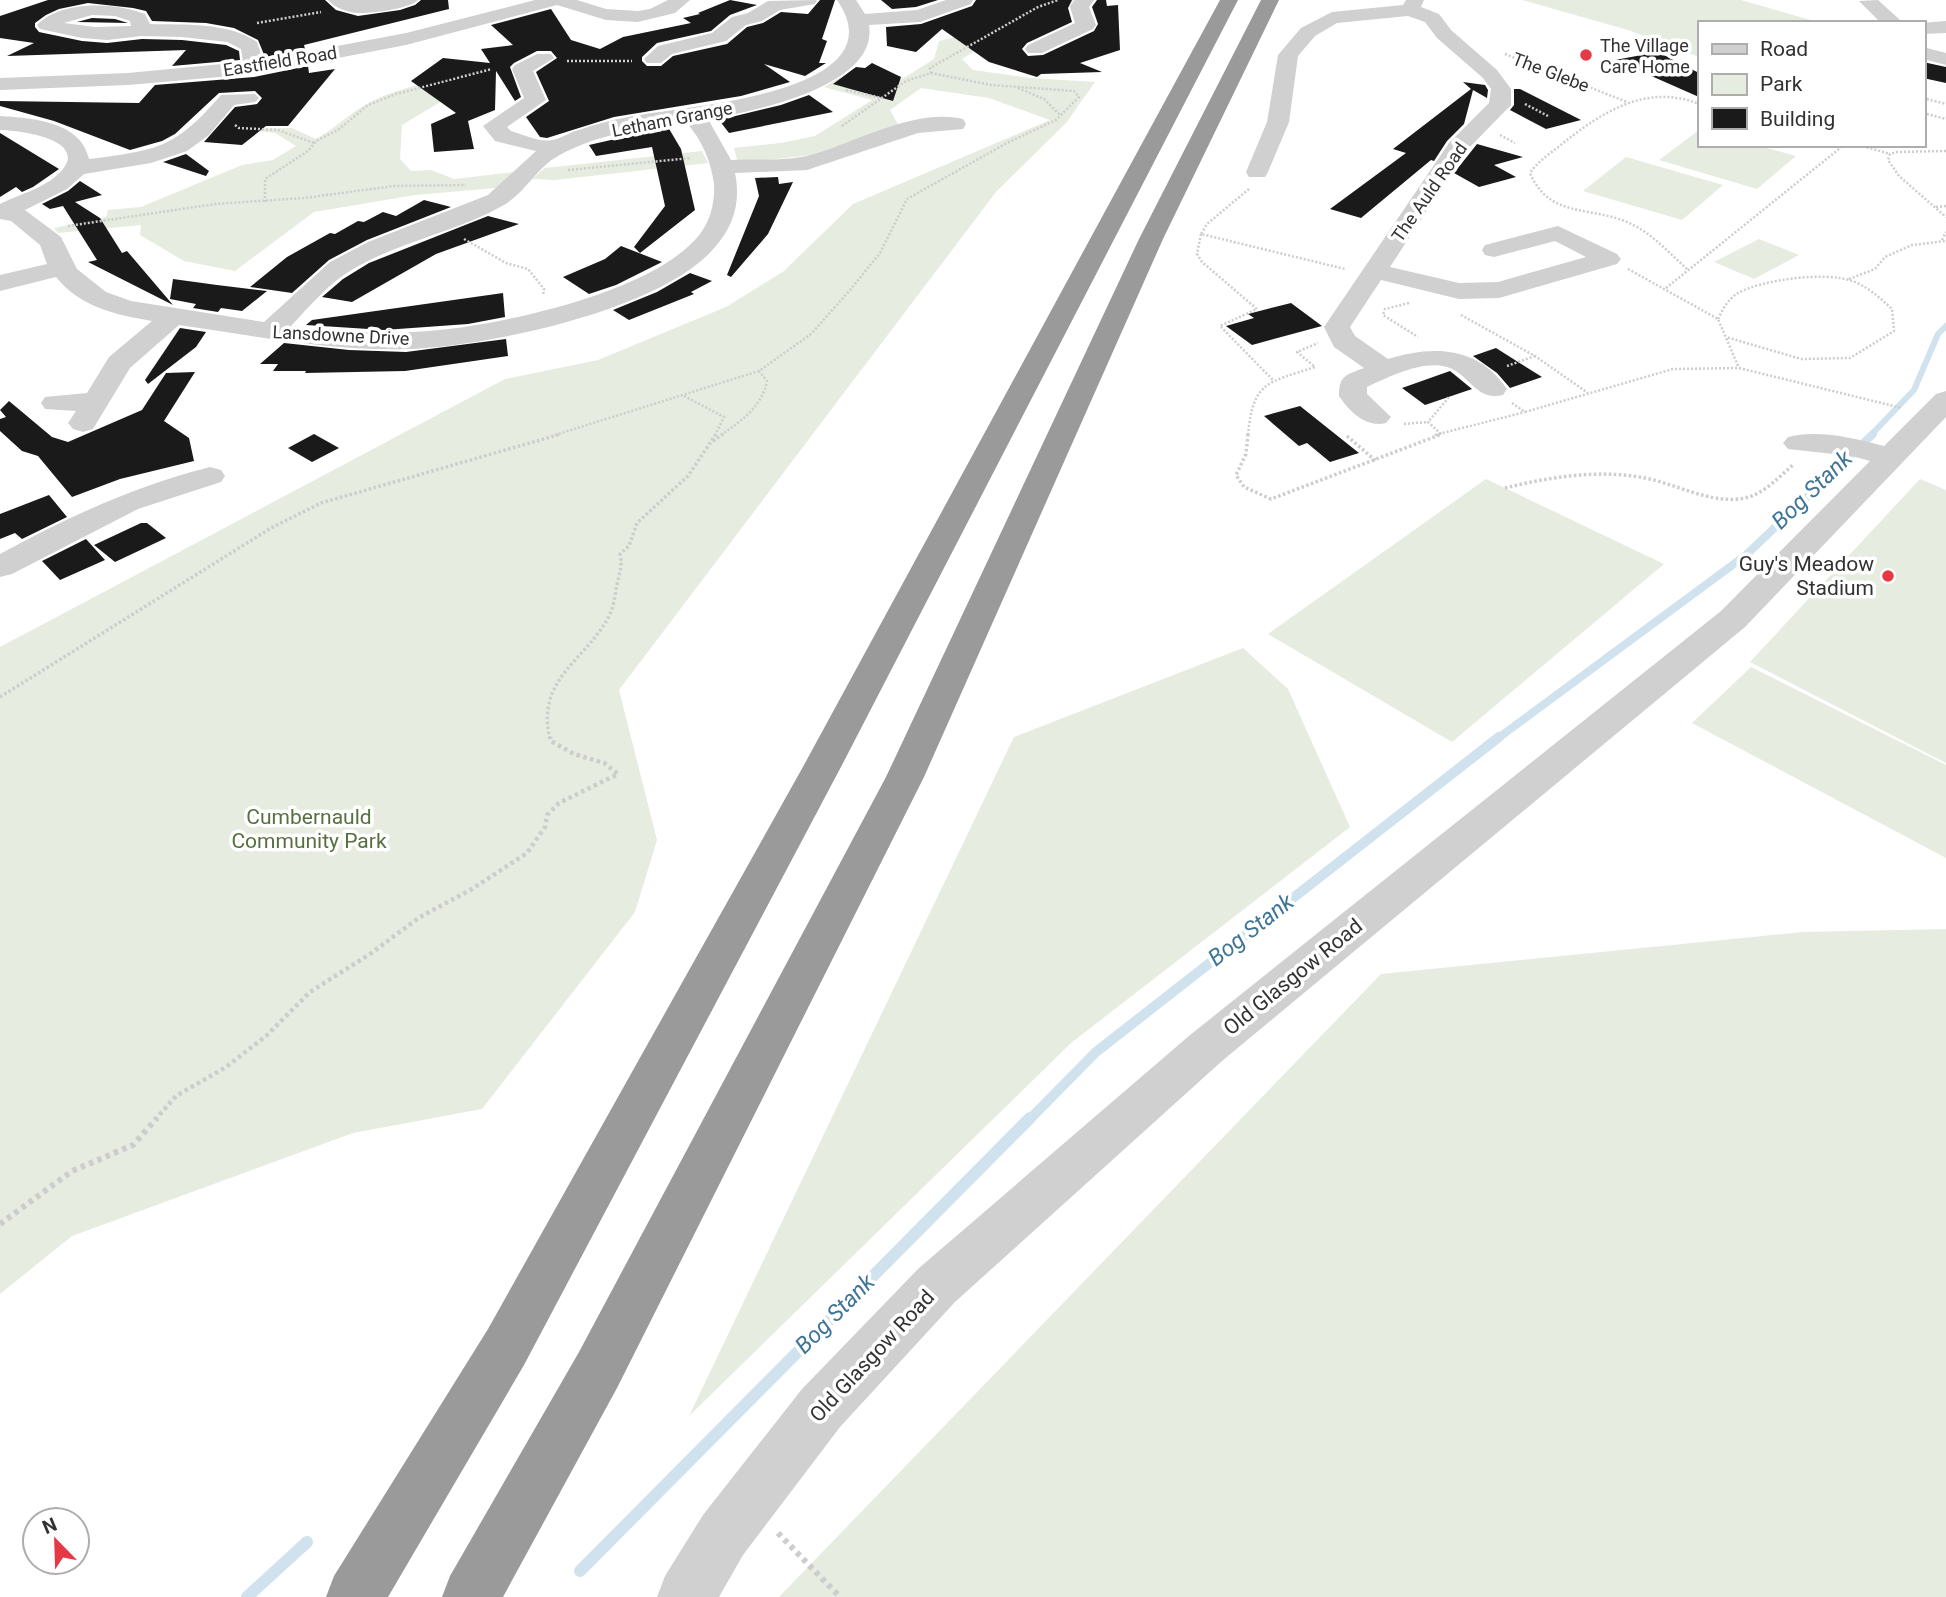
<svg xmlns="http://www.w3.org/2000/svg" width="1946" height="1597" viewBox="0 0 1946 1597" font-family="Roboto,sans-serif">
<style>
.green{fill:#e6ecdf}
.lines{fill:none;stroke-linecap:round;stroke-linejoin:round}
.stream-far3{stroke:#cfe2ee;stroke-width:6}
.stream-far2{stroke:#cfe2ee;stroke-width:8}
.stream-far1{stroke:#cfe2ee;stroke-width:10}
.stream{stroke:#cfe2ee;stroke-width:12}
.building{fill:#1a1a1a}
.path-far3{stroke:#cdcdcd;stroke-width:2.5;stroke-dasharray:2 2;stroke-linecap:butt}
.path-far2{stroke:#cdcdcd;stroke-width:3.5;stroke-dasharray:2.5 2.5;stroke-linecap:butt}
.path-far1{stroke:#cdcdcd;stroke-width:4.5;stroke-dasharray:3.5 3.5;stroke-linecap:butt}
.path{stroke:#cdcdcd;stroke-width:6;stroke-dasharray:4.5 4.5;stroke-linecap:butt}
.minor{fill:#d0d0d0;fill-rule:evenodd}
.highway{fill:#9a9a9a;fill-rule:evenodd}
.poi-dot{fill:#e63946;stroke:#fff;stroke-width:2.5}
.labels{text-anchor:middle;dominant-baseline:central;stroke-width:7;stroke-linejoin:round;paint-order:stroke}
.far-poi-label{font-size:18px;fill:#333;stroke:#fff;text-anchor:start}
.far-street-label{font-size:18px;fill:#333;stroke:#fff}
.poi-label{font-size:21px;fill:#333;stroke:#fff;text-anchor:end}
.park-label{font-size:21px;fill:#56703f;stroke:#fff}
.street-label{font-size:21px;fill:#333;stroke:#fff}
.water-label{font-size:23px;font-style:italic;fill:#3f7597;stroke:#fff}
</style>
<rect width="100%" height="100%" fill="#fff"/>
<!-- green -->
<g class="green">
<path d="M 1054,0 L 1075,0 L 1071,7 L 1036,12 L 962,59 L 973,70 L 1030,78 L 1095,82 L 1066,123 L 996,192 L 619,690 L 657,840 L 635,912 L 482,1109 L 353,1133 L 72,1236 L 0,1294 L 0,647 L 505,379 L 598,360 L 726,307 L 784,271 L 853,204 L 1050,120 L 989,98 L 921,88 L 890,110 L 898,124 L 894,130 L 814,155 L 766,160 L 737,160 L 734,148 L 781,143 L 815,136 L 872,100 L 824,87 L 839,78 C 892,88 889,88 934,59 L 939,41 L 983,30 Z"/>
<path d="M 1522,0 L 1741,0 L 1821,23 L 1699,23 L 1699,57 L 1628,30 Z"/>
<path d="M 473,73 L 442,101 L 402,125 L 400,159 L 411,171 L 431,170 L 454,179 L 514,172 L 496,188 L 415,195 L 314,212 L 235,271 L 184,261 L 140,235 L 141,225 L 58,233 L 54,228 L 106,217 L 108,210 L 141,207 L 242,165 L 273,160 L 296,146 L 275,133 L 236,129 L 292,128 L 316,139 C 334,129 349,114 367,104 C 399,86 438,81 473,73 Z"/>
<path d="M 1699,130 L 1699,145 L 1756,145 L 1796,156 L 1757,189 L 1659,160 Z"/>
<path d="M 702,151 L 708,163 L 555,180 L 532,179 L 545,168 Z"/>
<path d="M 1626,157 L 1723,185 L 1682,220 L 1583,191 Z"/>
<path d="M 1759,239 L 1799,255 L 1754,279 L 1714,262 Z"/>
<path d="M 1486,479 L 1664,564 L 1452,742 L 1268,634 Z"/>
<path d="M 1920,479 L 1946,490 L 1946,763 L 1750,662 Z"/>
<path d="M 1243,648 L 1288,689 L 1350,827 L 1071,1043 L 689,1416 L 1014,737 Z"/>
<path d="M 1751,667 L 1946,765 L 1946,858 L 1692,723 Z"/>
<path d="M 1946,929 L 1946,1597 L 779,1597 L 1381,974 L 1803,932 Z"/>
</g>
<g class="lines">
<!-- stream-far3 -->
<path class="stream-far3" d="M 1871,435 L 1914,390 L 1938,334 L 1946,326"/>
<!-- stream-far2 -->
<path class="stream-far2" d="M 1497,739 L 1746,555 L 1873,434"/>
<!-- stream-far1 -->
<path class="stream-far1" d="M 1029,1120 L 1096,1052 L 1499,737"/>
<!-- stream -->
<g class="stream">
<path d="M 580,1571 L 1030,1118"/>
<path d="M 247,1597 L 307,1542"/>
</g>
</g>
<!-- building -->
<g class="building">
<path d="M 48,0 L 325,0 L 336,10 L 358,16 L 400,10 L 415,5 L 421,0 L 448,0 L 449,9 L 304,45 L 305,49 L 265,57 L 258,40 L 234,28 L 206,23 L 152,21 L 146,11 L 133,8 L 88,3 L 59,9 L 46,15 L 35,23 L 35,27 L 39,32 L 82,41 L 107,43 L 142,39 L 182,40 L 226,45 L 239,51 L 240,60 L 172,66 L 186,50 L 7,56 L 34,43 L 0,38 L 0,16 Z"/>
<path d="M 730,0 L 757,5 L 730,15 L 711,31 L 657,43 L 642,57 L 642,61 L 647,66 L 661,66 L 673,56 L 727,44 L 747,27 L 763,23 L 781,12 L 808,14 L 820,0 L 835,0 L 822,39 L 827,41 L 819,63 L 826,63 L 805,76 L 764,64 L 790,82 L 741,96 L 614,117 L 547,138 L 540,137 L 526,117 L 549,101 L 536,72 L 557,58 L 551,51 L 537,51 L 514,63 L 510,67 L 521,97 L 515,101 L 496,71 L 495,110 L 468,121 L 474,149 L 434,152 L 431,124 L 456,113 L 411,81 L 443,58 L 490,63 L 481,49 L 513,45 L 491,25 L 551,9 L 571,40 L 600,49 L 623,37 L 691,23 L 683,18 L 700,14 L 698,13 Z"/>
<path d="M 881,0 L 938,0 L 916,7 L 892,9 Z"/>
<path d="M 976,0 L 1072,0 L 1068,8 L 1072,22 L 1027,43 L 1022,49 L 1028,56 L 1043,55 L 1094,31 L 1098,24 L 1092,7 L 1097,0 L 1106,0 L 1107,6 L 1118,5 L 1120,50 L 1080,63 L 1102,72 L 1041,74 L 1037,77 L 989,62 L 942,29 L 916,52 L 887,46 L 886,27 L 921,24 L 972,6 Z"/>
<path d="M 92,18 L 115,19 L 128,23 L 77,22 Z"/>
<path d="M 1658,52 L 1699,73 L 1699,97 L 1615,60 Z"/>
<path d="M 1923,62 L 1946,67 L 1946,83 L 1923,78 Z"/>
<path d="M 872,63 L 901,77 L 893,101 L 833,84 L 856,67 L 865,68 Z"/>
<path d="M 308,66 L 309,73 L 335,69 L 288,126 L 266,126 L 242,145 L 204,142 L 235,107 L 257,104 L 262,98 L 255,91 L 219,93 L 175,134 L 162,141 L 130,150 L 54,121 L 0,106 L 0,101 L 139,103 L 155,85 L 254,77 Z"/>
<path d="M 1463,82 L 1485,85 L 1488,90 L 1487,98 L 1473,90 L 1464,124 L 1447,141 L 1434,161 L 1431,160 L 1361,218 L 1330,209 L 1406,153 L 1393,149 L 1471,89 Z"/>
<path d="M 1514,89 L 1520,89 L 1581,120 L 1546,129 L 1510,110 L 1514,105 Z"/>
<path d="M 809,95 L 833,112 L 729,133 L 719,120 L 781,105 Z"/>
<path d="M 668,127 L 681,149 L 695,210 L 640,253 L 634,247 L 665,206 L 652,147 L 596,156 L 589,145 Z"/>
<path d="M 0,133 L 59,169 L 33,187 L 22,192 L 16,187 L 0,197 Z"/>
<path d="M 1477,144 L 1523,157 L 1494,165 L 1516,177 L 1479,187 L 1454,173 Z"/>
<path d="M 186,154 L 209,171 L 206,176 L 163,162 Z"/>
<path d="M 778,177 L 779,184 L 793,182 L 768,234 L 731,277 L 727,275 L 759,196 L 755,178 Z"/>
<path d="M 80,181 L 102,195 L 75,202 L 100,218 L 122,253 L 127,251 L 173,305 L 88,262 L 97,260 L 63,206 L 50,209 L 42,204 L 68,191 Z"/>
<path d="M 424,200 L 451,207 L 367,240 L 329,260 L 292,293 L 250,287 L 287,257 L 330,233 L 335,234 L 358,221 L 364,222 L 383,212 L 396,216 Z"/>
<path d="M 488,216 L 519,224 L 436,254 L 352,302 L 322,297 L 343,279 L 369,263 Z"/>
<path d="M 621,246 L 662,262 L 616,285 L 589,294 L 563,277 L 605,259 Z"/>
<path d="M 690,273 L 712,281 L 691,292 L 694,294 L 629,320 L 613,310 L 657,292 Z"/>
<path d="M 173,279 L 217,285 L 267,291 L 242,311 L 221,308 L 218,312 L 193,308 L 196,304 L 170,299 Z"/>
<path d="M 503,293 L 505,317 L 468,324 L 384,330 L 306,325 L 312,320 Z"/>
<path d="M 1291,303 L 1322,326 L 1252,345 L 1226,326 L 1254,318 L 1248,314 Z"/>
<path d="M 180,328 L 206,332 L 196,347 L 148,384 L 145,380 Z"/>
<path d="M 506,339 L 508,356 L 405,371 L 305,373 L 306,371 L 273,371 L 278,364 L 260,364 L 284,343 L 349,350 L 406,352 Z"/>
<path d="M 1496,348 L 1542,377 L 1510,388 L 1497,373 L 1473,356 Z"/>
<path d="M 1450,371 L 1472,389 L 1425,405 L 1402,388 Z"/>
<path d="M 195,372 L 164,421 L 189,438 L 194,461 L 120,479 L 72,497 L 38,456 L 22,451 L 0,431 L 0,419 L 6,417 L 0,410 L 9,401 L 52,437 L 68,442 L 142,410 L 166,373 Z"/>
<path d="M 1300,406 L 1359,453 L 1330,462 L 1307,443 L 1299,446 L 1264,416 Z"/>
<path d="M 314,434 L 339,448 L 312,462 L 288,448 Z"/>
<path d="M 49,495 L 67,517 L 22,539 L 15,533 L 0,539 L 0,514 Z"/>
<path d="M 141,523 L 147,523 L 166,538 L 115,562 L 94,545 Z"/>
<path d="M 86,539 L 105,560 L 60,580 L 42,561 Z"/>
</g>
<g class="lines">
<!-- path-far3 -->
<g class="path-far3">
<path d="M 257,23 L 321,12"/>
<path d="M 1505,54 L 1627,102"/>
<path d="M 567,61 L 632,61"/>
<path d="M 1018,88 L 1044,99 L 1060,115"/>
<path d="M 846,90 L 882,98"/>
<path d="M 1923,98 L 1946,104"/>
<path d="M 1525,104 L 1548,116"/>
<path d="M 1923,113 L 1946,119"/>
<path d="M 235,125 L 239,128 L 278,130 L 314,143"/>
<path d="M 842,126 L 906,81 L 931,73 L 930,68 L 1038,7 L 1058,0"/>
<path d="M 1500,135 L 1515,143"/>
<path d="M 1859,145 L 1890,154"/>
<path d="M 1946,151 L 1897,152 L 1890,154 L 1888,160 L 1899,176 L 1946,217"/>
<path d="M 568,170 L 691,158"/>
<path d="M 1249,189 L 1207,224 L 1201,234 L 1345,269"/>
<path d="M 265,202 L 265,179 L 308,151 L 316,141 L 338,130 L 368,105 L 396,94 L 492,69"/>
<path d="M 1936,207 L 1946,206"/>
<path d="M 68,226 L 215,204 L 304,198 L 394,186 L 466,185"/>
<path d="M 1201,234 L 1197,254 L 1202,262 L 1257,309 L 1220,326 L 1273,380"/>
<path d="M 464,239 L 506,263 L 528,269 L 544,289 L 543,295"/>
<path d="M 1942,240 L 1946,232"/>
<path d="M 1628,269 L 1718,319 L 1739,368"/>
<path d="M 1687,269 C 1668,252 1651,232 1627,222 C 1589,206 1549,218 1530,173 C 1538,161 1551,153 1562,144 C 1602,112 1647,83 1699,104"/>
<path d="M 1849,279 L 1875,269 L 1885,257 L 1912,245 L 1946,241"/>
<path d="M 1666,288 L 1844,145"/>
<path d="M 1409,303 L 1385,309 L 1383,315 L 1418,337"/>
<path d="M 1461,315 L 1535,356 L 1588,393"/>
<path d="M 1718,319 C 1723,309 1728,299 1738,293 C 1761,280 1826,271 1852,281 C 1867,286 1880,298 1892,309 L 1894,331 L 1850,358 L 1801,359 L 1726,337"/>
<path d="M 1507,366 L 1535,356"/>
<path d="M 684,396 L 724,417 L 715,435"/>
<path d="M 1512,403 L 1525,412 L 1673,369 L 1739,368 L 1902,408"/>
<path d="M 1404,424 L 1428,422"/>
<path d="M 1441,434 L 1428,422 L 1449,397"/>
<path d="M 555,435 L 759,371 L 811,334 L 850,290 L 880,253 L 907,199 L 1007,143 L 1056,120 L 1079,97 L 1074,91 L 991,85 L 931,73"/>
<path d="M 721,435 C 741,421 762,407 767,381 L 759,371"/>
<path d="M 1248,435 C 1253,381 1267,383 1315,367 L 1297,352 L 1318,343"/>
<path d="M 1435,435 L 1525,412"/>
</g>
<!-- path-far2 -->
<g class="path-far2">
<path d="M 1248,434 L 1246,454 L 1236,475 L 1244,487 L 1271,499 L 1442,434"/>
<path d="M 1347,436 L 1376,461"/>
<path d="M 713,441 L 723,434"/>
<path d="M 1505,488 C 1550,477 1598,469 1645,478 C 1677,484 1712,505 1745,498 C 1764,494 1780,476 1794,464"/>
<path d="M 0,697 L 271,528 L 321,503 L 561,434"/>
<path d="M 550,739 C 535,676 589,660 611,612 C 614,604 615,594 617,585 C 619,573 623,567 620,554 L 629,546 L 637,523 L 688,476 L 716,434"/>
</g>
<!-- path-far1 -->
<path class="path-far1" d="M 155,1120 L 176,1096 L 226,1067 L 266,1036 L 310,992 L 370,954 L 420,917 L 472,889 L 527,853 L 545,827 L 547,815 L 559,803 L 618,774 L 604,763 L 574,754 L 551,741 L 550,737"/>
<!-- path -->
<g class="path">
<path d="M 0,1224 L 72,1171 L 133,1145 L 157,1118"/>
<path d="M 778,1533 L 840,1597"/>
</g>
<!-- minor -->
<g class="minor">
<path d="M 328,0 L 418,0 C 412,8 370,14 358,13 C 349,13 333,7 328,0 Z"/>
<path d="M 535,0 L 577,0 L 606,9 L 638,11 L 650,9 L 668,0 L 690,0 L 675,13 L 638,22 L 606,20 L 557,5 L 406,45 L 254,74 L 128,85 L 0,90 L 0,78 L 128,73 L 243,62 L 241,49 L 227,42 L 182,37 L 142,36 L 107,40 L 82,38 L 40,29 L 37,25 C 61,0 114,2 145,14 L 150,24 C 183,25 229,22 257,42 L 263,60 L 406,33 ZM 92,15 L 115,16 L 130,21 L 131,26 L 95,27 L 64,23 Z"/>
<path d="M 817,0 L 815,4 L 780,10 L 762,21 L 746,25 L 726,41 L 672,54 L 661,63 L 647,63 L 644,59 L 658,46 L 712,33 L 732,17 L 748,13 L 768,1 Z"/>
<path d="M 837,0 L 856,0 L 865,14 L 917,10 L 946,0 L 973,0 L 971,4 L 920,22 L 869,25 C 879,87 751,112 708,119 L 731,160 C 755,159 783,161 807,156 C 853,144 914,107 963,119 L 966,124 L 963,129 L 918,133 L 807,170 L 735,173 C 741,201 734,226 715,247 C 663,310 486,347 406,349 C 329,351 255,336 179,325 L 130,368 L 93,429 L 83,432 L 73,429 L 68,423 L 76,411 L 45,409 L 41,403 L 45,397 L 87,393 L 109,357 L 152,321 C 116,315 80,307 56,277 L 0,291 L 0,275 L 47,264 L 40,245 L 11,221 L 0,219 L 0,204 C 20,194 49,187 63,169 C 87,138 15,130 0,130 L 0,116 C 31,118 81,121 89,159 C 158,150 174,149 221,95 L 255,94 L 259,98 L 255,102 L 234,105 L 209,135 L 187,151 L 151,163 L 84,174 L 67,189 L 25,210 L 61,237 L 77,269 L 106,292 L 131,301 L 264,322 L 330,262 L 368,242 L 488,195 L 536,151 L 495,141 L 483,126 L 524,98 L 512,69 L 515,65 L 537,54 L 551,54 L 554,58 L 533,71 L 546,100 L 507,127 L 511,131 C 522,134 541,143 552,140 C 559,139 566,135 572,132 C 594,125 617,118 640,115 C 690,106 901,92 837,0 ZM 686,122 C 702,140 711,161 714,184 C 715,201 711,220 700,234 C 656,291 509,323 439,330 C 390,335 340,332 291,326 C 309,307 327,285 350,271 C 397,242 454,233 502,206 C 525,194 536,168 558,156 C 597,134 642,128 686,122 Z"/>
<path d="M 1075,0 L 1094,0 L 1089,7 L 1096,25 L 1093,29 L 1042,53 L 1028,53 L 1025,49 L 1028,45 L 1075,23 L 1070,7 Z"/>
<path d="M 1406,0 L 1424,0 L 1421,7 L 1439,14 L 1451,30 L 1497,70 L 1511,89 L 1511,105 L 1465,152 L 1390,267 L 1459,283 L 1498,282 L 1586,257 L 1555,241 L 1494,257 L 1485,255 L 1482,250 L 1485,245 L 1558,226 L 1617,254 L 1621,259 L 1617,264 L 1499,298 L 1459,299 L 1381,280 L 1350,327 L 1355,336 L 1388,359 C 1433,345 1478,346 1507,389 L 1503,395 C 1476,402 1470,374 1447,367 C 1422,360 1389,377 1367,387 L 1367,394 L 1391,417 L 1386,423 C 1366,428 1350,412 1339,396 C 1339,375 1346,375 1364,368 L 1334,347 L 1324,327 L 1449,143 L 1489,103 L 1491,89 L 1483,78 L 1437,38 L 1425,22 L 1408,16 L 1337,23 L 1315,36 L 1298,56 L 1289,122 L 1268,172 L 1265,177 L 1249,177 L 1246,172 L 1267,122 L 1278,55 L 1301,28 L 1332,12 L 1403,5 Z"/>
<path d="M 1878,0 L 1899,19 L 1901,23 L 1881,23 L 1859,1 Z"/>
<path d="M 1946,21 L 1946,33 L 1923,34 L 1923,23 L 1921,23 Z"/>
<path d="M 1923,47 L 1946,53 L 1946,65 L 1923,59 Z"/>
<path d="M 1946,391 L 1946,417 L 1745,627 L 1222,1061 L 955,1302 L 840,1427 L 743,1555 L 719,1597 L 657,1597 L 665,1576 L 703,1515 L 802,1389 L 919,1268 L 1190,1035 L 1721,611 L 1870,461 L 1852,456 L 1788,449 L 1783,443 L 1788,437 C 1817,429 1855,438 1884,446 L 1936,394 Z"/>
<path d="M 210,467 L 221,470 L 225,476 L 221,482 L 138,509 L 12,574 L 0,577 L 0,554 C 68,517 135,486 210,467 Z"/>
</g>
<!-- highway -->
<g class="highway">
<path d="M 1220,0 L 1238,0 L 842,765 L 524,1365 L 388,1597 L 326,1597 L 334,1576 L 488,1329 L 804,765 Z"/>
<path d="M 1261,0 L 1279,0 L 1163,239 L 924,777 L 617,1388 L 503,1597 L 442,1597 L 450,1576 L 579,1352 L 886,777 L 1139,239 Z"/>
</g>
</g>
<!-- markers -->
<g class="poi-dot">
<circle cx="1586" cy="55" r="7"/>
<circle cx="1888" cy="576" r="7"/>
</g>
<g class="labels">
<!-- far-poi labels -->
<g class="far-poi-label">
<text x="1600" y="45">The Village<tspan x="1600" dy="21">Care Home</tspan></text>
</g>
<!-- far-street labels -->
<g class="far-street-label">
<text transform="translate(280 61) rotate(-9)">Eastfield Road</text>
<text transform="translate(1551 72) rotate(21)">The Glebe</text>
<text transform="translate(672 119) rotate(-11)">Letham Grange</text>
<text transform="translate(1429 192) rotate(-55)">The Auld Road</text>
<text transform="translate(341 335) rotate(3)">Lansdowne Drive</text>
</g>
<!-- poi labels -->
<g class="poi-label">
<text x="1874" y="564">Guy's Meadow<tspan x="1874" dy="24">Stadium</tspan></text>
</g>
<!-- park labels -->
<g class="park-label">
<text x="309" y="817">Cumbernauld<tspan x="309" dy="24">Community Park</tspan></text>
</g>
<!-- street labels -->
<g class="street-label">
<text transform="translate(1293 977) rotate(-39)">Old Glasgow Road</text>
<text transform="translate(872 1356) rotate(-47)">Old Glasgow Road</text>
</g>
<!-- water labels -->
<g class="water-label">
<text transform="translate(1812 490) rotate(-44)">Bog Stank</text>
<text transform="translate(1251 930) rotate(-38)">Bog Stank</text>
<text transform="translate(835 1314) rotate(-45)">Bog Stank</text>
</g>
</g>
<!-- legend -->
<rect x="1698" y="21" width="228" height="126" fill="#ffffff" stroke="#adadad" stroke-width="2"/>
<rect x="1712" y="44" width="35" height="10" fill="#d0d0d0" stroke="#adadad" stroke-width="2"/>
<text x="1760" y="56" font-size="21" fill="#333333">Road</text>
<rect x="1712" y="74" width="35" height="21" fill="#e6ecdf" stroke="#adadad" stroke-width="2"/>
<text x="1760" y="91" font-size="21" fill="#333333">Park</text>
<rect x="1712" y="108" width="35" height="21" fill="#1a1a1a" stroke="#adadad" stroke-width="2"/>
<text x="1760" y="126" font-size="21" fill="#333333">Building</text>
<!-- north arrow -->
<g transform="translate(56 1541) rotate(337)"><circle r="33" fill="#ffffff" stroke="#adadad" stroke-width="2"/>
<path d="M0-5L12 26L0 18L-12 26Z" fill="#e63946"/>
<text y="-10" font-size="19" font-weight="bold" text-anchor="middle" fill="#333333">N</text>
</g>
</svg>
